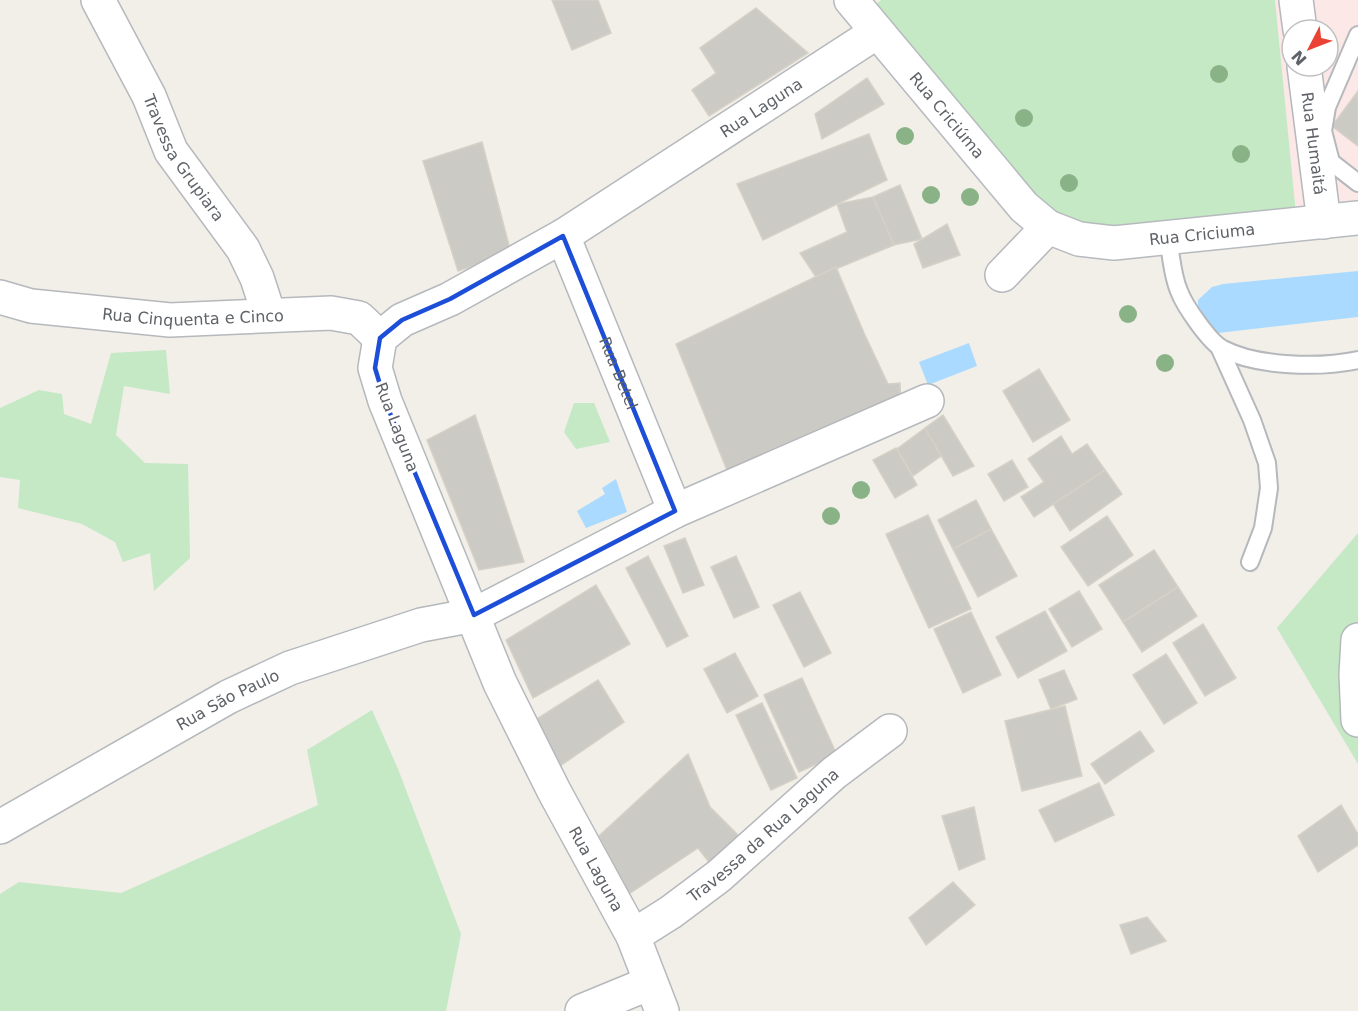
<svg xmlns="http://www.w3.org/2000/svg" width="1358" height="1011" viewBox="0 0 1358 1011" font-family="'DejaVu Sans',sans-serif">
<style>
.medical{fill:#fce8e6;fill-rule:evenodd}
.green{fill:#c5e8c5}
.water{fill:#aadaff}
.building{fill:#cccac5;stroke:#d6d1c6;stroke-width:1.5}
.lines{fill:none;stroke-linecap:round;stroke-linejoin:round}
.service-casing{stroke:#b5b8bc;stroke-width:20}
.minor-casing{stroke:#b5b8bc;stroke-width:36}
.secondary-casing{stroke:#b6babf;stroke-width:36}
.service{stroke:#fff;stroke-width:16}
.minor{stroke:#fff;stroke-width:33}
.secondary{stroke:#fff;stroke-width:33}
.tree{fill:#89b387}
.marked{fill:none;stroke:#1d4ed8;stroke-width:4.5;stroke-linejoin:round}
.labels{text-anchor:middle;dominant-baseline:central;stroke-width:6;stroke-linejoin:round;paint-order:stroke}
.street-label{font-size:16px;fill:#5f6368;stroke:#fff}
</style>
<rect width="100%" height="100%" fill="#f1efe8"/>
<!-- medical -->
<path class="medical" d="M 1275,0 L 1358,0 L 1358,226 L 1298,235 ZM 1292,30 L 1328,30 L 1328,66 L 1292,66 Z"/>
<!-- green -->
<g class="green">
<path d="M 881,0 L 1275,0 L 1298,235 L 1056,246 L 853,24 Z"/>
<path d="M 166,350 L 170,394 L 124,386 L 116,435 L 145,463 L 188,464 L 190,558 L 154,591 L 150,553 L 123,562 L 115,542 L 82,524 L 18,508 L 20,480 L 0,477 L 0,408 L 39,390 L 62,394 L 64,414 L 91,424 L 111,353 Z"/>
<path d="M 574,403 L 594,403 L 610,442 L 576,449 L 564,432 Z"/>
<path d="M 1358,533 L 1358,764 L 1277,628 Z"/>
<path d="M 372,710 L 398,769 L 461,934 L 446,1011 L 0,1011 L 0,894 L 19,882 L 121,893 L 318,805 L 307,750 Z"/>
</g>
<!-- water -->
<g class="water">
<path d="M 1358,271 L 1358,317 L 1218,333 L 1198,313 L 1198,300 L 1212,287 L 1223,284 Z"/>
<path d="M 969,343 L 977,366 L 928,385 L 919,362 Z"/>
<path d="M 616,479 L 627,512 L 586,528 L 577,511 L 605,494 L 602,488 Z"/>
</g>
<!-- building -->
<g class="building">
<path d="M 552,0 L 598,0 L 611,33 L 572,50 Z"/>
<path d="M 756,8 L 808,53 L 709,116 L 692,90 L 716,73 L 700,48 Z"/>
<path d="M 867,78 L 884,104 L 822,139 L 815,114 Z"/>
<path d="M 1358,91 L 1358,146 L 1332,126 Z"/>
<path d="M 869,134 L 887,180 L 763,240 L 737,184 Z"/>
<path d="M 482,142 L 511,253 L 458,271 L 423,161 Z"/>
<path d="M 900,185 L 922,239 L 894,245 L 873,197 Z"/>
<path d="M 873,197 L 894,245 L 816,277 L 800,253 L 847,232 L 837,204 Z"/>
<path d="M 947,224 L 960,255 L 923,268 L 914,244 Z"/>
<path d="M 836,267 L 864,333 L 888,384 L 900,383 L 901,411 L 729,475 L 676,344 Z"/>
<path d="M 1039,369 L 1070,420 L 1033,442 L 1003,391 Z"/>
<path d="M 475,415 L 524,562 L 479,570 L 427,440 Z"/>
<path d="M 943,415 L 974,466 L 953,476 L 925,428 Z"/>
<path d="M 925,428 L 941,456 L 913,476 L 897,449 Z"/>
<path d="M 1061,436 L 1072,454 L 1087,444 L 1105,470 L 1034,517 L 1021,497 L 1044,482 L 1028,459 Z"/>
<path d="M 896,448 L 917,485 L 895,498 L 873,460 Z"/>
<path d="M 1012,460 L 1028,487 L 1004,501 L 988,474 Z"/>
<path d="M 1105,470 L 1122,494 L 1070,531 L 1053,504 Z"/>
<path d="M 976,500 L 991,529 L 953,549 L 938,520 Z"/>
<path d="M 928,515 L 971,609 L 929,628 L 886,534 Z"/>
<path d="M 1107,516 L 1133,555 L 1088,586 L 1061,547 Z"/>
<path d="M 991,529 L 1017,576 L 978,597 L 953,549 Z"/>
<path d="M 685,538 L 704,585 L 683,593 L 664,546 Z"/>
<path d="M 1154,550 L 1178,587 L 1123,622 L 1099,585 Z"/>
<path d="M 648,556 L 688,636 L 667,647 L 626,568 Z"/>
<path d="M 736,556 L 759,607 L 734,618 L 711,567 Z"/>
<path d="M 596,585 L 630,644 L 533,698 L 506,640 Z"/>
<path d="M 1178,587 L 1197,616 L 1142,652 L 1123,622 Z"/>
<path d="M 1079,591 L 1102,629 L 1072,647 L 1049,609 Z"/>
<path d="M 800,592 L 831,653 L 804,667 L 773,605 Z"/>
<path d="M 1045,611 L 1067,651 L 1018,678 L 996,637 Z"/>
<path d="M 971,612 L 1001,675 L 963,693 L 934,629 Z"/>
<path d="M 1203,624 L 1236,678 L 1205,696 L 1173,643 Z"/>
<path d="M 735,653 L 758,696 L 727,713 L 704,669 Z"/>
<path d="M 1166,654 L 1197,703 L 1164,724 L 1133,675 Z"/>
<path d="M 1064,670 L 1077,699 L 1051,709 L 1039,680 Z"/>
<path d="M 802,678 L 837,755 L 799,772 L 764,695 Z"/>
<path d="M 598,680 L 624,722 L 560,766 L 532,722 Z"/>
<path d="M 762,703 L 797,778 L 771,790 L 736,715 Z"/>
<path d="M 1065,706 L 1082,776 L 1022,791 L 1005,721 Z"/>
<path d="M 1140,731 L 1154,751 L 1105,784 L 1091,764 Z"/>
<path d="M 688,754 L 710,807 L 740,837 L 712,866 L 698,848 L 629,894 L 599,836 Z"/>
<path d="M 1099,783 L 1114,815 L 1055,842 L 1039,810 Z"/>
<path d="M 1341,805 L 1358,834 L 1358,845 L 1318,872 L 1298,836 Z"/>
<path d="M 974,807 L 985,859 L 959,870 L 942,816 Z"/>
<path d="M 953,882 L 975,905 L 926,945 L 909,918 Z"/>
<path d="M 1147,917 L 1166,941 L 1131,954 L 1120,925 Z"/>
</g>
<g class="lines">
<!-- service casing -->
<g class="service-casing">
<g id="service">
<path d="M 1358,35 L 1327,107 L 1323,131 L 1331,162 L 1358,183"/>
<path d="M 1168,237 C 1171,254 1172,275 1179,291 C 1184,305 1210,343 1223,349 C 1258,367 1320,368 1358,360"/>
<path d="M 1220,349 L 1252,420 L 1267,463 L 1269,488 L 1263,528 L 1250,562"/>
</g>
</g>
<!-- minor casing -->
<g class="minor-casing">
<g id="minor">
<path id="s1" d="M 98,0 L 149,96 L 171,151 L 243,249 L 257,278 L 269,315"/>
<path d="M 1296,0 L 1300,30"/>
<path id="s2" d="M 1304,66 L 1324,222"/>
<path id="s3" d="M 563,236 L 675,511"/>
<path d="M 1002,275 L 1048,227"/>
<path id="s4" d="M 0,297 L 31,306 L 170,320 L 331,313 L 359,318 L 380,338"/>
<path d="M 1358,640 L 1356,675 L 1358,720"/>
<path id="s5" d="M 0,827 L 228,697 L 290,668 L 421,625 L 474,615 L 675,511 L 927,401"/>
<path id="s6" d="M 633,936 L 671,912 L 719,876 L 834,773 L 890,731"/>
<path d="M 582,1011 L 650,983"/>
<path id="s7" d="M 662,1011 L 633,936 L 554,791 L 500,683 L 385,401 L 375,368 L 380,338 L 402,320 L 450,299 L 563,236 L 877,32"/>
</g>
</g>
<!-- secondary casing -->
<g class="secondary-casing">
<g id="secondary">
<path id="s8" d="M 851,0 L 1024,207 L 1048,227 L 1079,239 L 1114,243 L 1358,218"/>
</g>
</g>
<!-- service -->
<use href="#service" class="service"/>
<!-- minor -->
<use href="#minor" class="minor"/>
<!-- secondary -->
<use href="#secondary" class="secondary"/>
</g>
<!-- trees -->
<g class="tree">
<circle cx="1219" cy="74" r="9"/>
<circle cx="1024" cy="118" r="9"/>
<circle cx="905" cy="136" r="9"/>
<circle cx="1241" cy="154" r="9"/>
<circle cx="1069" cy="183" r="9"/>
<circle cx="931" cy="195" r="9"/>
<circle cx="970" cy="197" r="9"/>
<circle cx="1128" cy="314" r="9"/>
<circle cx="1165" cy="363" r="9"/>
<circle cx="861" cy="490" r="9"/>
<circle cx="831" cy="516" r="9"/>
</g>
<!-- marked area -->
<path class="marked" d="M 563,236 L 675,511 L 474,615 L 385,401 L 375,368 L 380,338 L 402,320 L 450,299 Z"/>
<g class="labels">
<!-- street labels -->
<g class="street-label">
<text stroke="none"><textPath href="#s7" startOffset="1182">Rua Laguna</textPath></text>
<text stroke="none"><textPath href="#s8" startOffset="150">Rua Criciúma</textPath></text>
<text stroke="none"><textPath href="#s2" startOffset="78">Rua Humaitá</textPath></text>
<text stroke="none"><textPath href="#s1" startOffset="180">Travessa Grupiara</textPath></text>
<text stroke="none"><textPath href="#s8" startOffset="458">Rua Criciuma</textPath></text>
<text stroke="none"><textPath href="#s4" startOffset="195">Rua Cinquenta e Cinco</textPath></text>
<text stroke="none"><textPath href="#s3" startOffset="148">Rua Betel</textPath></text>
<text transform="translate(397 427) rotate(69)">Rua Laguna</text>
<text stroke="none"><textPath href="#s5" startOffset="261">Rua São Paulo</textPath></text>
<text stroke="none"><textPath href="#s6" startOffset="165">Travessa da Rua Laguna</textPath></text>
<text transform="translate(596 869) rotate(61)">Rua Laguna</text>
</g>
</g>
<!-- north arrow -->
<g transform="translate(1310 48) rotate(228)"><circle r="28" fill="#ffffff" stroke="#bfc1c3" stroke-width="1.5"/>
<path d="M0-4.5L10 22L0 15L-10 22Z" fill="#ea4335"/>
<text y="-9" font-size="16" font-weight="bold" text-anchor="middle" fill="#5f6368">N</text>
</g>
</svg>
